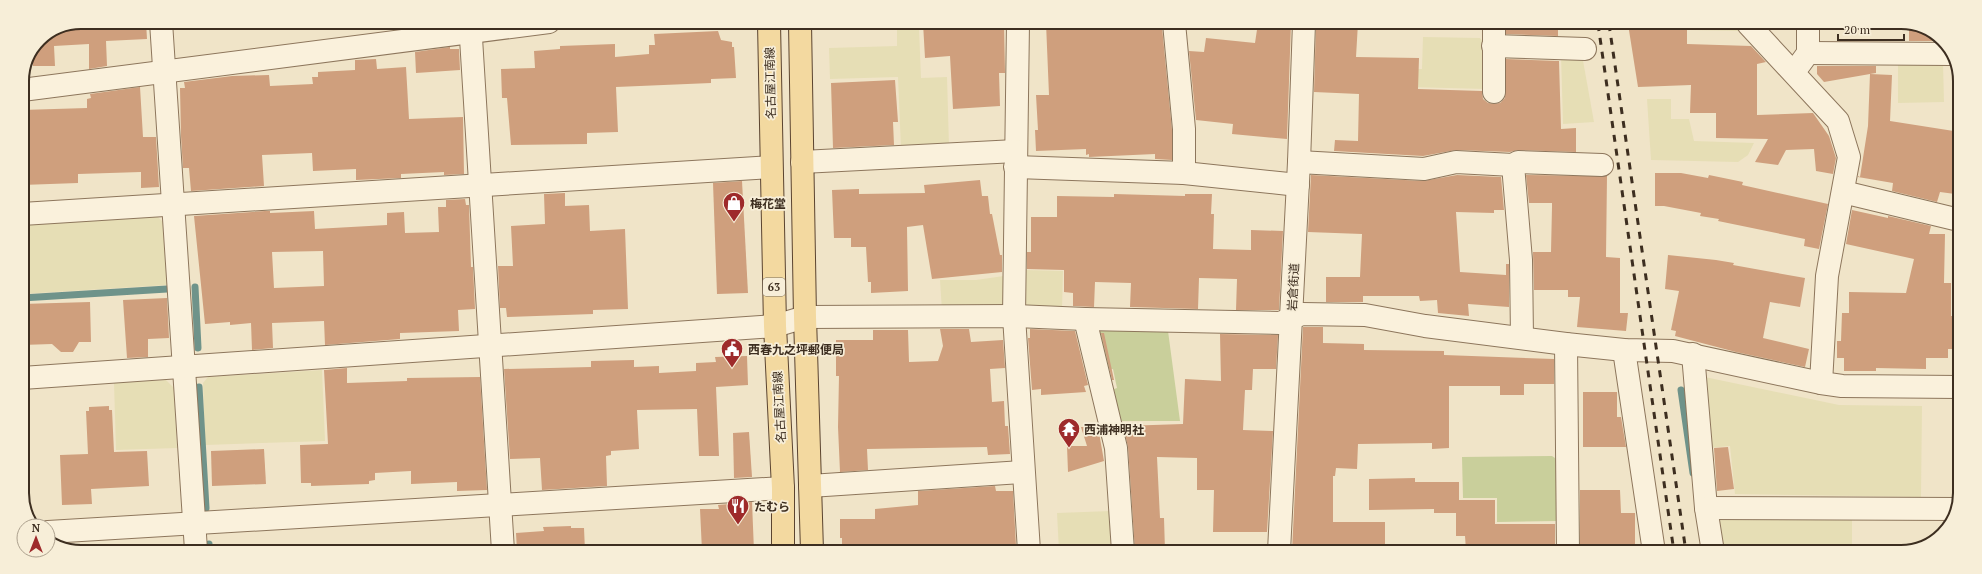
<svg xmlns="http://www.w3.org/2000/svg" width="1982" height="574" viewBox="0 0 1982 574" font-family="'PT Serif','Noto Sans JP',serif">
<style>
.farmland{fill:#e6deb5}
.green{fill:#c9cf9b}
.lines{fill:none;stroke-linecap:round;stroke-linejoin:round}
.stream{stroke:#6f938a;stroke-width:7}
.building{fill:#cf9f7d;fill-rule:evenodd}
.street-casing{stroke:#8d765c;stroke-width:24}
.primary-casing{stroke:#5b4430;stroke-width:24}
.street{stroke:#faf1dc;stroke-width:22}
.primary{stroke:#f3d9a0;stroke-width:22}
.rail{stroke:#3d2e20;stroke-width:3;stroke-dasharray:7 7;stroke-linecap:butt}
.labels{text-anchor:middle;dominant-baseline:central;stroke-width:3.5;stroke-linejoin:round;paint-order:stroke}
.shield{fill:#f7eed8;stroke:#756857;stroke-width:1}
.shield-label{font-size:11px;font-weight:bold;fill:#3d2e20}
.street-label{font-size:12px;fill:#3d2e20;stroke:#f7eed8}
.poi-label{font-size:12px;font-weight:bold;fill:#3d2e20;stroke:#f7eed8;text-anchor:start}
.rim{fill:none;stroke:#3d2e20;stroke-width:2}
</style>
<rect width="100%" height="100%" fill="#f0e4c8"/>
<!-- farmland -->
<g class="farmland">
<path d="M 1691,24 L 1735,24 L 1741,31 L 1690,30 Z"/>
<path d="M 897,28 L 919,28 L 921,78 L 947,77 L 949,146 L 901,148 L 898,77 L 830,79 L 829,48 L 897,46 Z"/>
<path d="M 1423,37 L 1480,38 L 1486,46 L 1486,89 L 1407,87 L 1407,69 L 1422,69 Z"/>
<path d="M 1561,55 L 1582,55 L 1594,122 L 1563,124 Z"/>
<path d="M 1898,61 L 1943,62 L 1944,102 L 1898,103 Z"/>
<path d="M 1647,99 L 1671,99 L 1671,119 L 1689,119 L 1694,141 L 1754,143 L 1748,155 L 1738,162 L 1651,160 Z"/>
<path d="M 157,216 L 164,223 L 167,285 L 22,294 L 22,224 Z"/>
<path d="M 1024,270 L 1063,271 L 1062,310 L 1030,309 L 1024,302 Z"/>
<path d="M 1004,276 L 1005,303 L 999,310 L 942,311 L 940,280 L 976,280 Z"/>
<path d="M 322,370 L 325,441 L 205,445 L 203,383 L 208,377 Z"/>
<path d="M 1700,376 L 1839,405 L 1922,406 L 1921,497 L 1735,494 L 1730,446 L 1708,448 Z"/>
<path d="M 166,380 L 174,388 L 177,448 L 116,450 L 114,383 Z"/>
<path d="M 1953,406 L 1958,407 L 1958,497 L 1952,497 Z"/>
<path d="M 1111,511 L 1115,551 L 1059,551 L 1057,513 Z"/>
<path d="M 1721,515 L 1852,516 L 1852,552 L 1720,552 L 1715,520 Z"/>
</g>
<!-- green -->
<g class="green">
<path d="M 1098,330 L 1168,331 L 1180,421 L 1118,421 L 1111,390 L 1117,388 L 1113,369 L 1106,370 Z"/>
<path d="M 1552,456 L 1558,460 L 1558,521 L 1497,522 L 1497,498 L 1463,498 L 1462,457 Z"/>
</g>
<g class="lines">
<!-- stream -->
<g class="stream">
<path d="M 195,287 L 198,348"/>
<path d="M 22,298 L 167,289"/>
<path d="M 199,387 L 206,508"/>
<path d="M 1681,390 L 1693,473"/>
<path d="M 209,544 L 209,550"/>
</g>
</g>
<!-- building -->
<g class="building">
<path d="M 81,22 L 146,22 L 147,39 L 106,41 L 107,66 L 89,69 L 89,44 L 54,46 L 55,66 L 33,66 L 33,55 L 39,39 Z"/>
<path d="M 923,23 L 1004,23 L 1005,73 L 999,73 L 1000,106 L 953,109 L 950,56 L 925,58 Z"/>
<path d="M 1046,23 L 1134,23 L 1134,27 L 1162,27 L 1172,130 L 1172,160 L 1155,159 L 1155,154 L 1089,157 L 1089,154 L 1086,155 L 1086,149 L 1036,151 L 1035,130 L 1038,130 L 1036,95 L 1049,95 Z"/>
<path d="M 1258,23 L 1291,23 L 1287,139 L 1232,134 L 1233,124 L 1196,120 L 1189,51 L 1204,52 L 1206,38 L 1255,43 Z"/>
<path d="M 1316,23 L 1358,23 L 1356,57 L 1419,58 L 1418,89 L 1482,91 L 1483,99 L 1488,103 L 1494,104 L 1500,103 L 1505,98 L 1506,59 L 1559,61 L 1561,129 L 1576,128 L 1576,152 L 1518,150 L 1510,152 L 1456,150 L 1423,156 L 1334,151 L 1335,140 L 1358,141 L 1359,94 L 1314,92 Z"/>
<path d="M 1506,24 L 1558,24 L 1558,36 L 1506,34 Z"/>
<path d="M 1628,24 L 1687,24 L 1687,44 L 1751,46 L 1766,62 L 1757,64 L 1757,115 L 1813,113 L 1829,136 L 1836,158 L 1833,174 L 1816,171 L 1814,149 L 1786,150 L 1778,165 L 1755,162 L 1768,139 L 1716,138 L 1716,113 L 1690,113 L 1691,85 L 1638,87 Z"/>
<path d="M 1909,24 L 1916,24 L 1945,41 L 1909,41 Z"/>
<path d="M 718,31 L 721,40 L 732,42 L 732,47 L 734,47 L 736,78 L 711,79 L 711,83 L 616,87 L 618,132 L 587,133 L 587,144 L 511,145 L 507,98 L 502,98 L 501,69 L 535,68 L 534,51 L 560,49 L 560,46 L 615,44 L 615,57 L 649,54 L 649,45 L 655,45 L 654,34 Z"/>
<path d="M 450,47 L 450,49 L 459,49 L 460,70 L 416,73 L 415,52 Z"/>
<path d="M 376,59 L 377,69 L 406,67 L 409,119 L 463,117 L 464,174 L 444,175 L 444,172 L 401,174 L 401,178 L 356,180 L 356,169 L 313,171 L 312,153 L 262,155 L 264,186 L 191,191 L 189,168 L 183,168 L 181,136 L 180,88 L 185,88 L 184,82 L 232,76 L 269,75 L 270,86 L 313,84 L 312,77 L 318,77 L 318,72 L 355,70 L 355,60 Z"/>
<path d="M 1817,66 L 1876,66 L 1876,73 L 1870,74 L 1892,75 L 1890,121 L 1960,132 L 1959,163 L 1955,194 L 1940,192 L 1937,202 L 1892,191 L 1893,183 L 1858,177 L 1858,176 L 1860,177 L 1868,126 L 1870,74 L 1824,82 L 1817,74 Z"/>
<path d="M 895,80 L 898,122 L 893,122 L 894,145 L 833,148 L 831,83 Z"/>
<path d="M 140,87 L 143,137 L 156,137 L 159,187 L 141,188 L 141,172 L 78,174 L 78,183 L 22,185 L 22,110 L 87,108 L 87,99 L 91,98 L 90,94 Z"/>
<path d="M 1655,173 L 1681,173 L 1708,178 L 1709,175 L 1743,182 L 1742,185 L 1828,204 L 1819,249 L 1804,246 L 1805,239 L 1718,221 L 1719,219 L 1700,216 L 1701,213 L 1664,206 L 1655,206 Z"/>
<path d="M 1311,175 L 1423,181 L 1457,175 L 1501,177 L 1504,210 L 1494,210 L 1494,213 L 1456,212 L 1460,272 L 1506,275 L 1506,264 L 1509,264 L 1509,307 L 1468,304 L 1469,316 L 1438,313 L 1437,300 L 1420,301 L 1419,296 L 1363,296 L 1363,302 L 1326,302 L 1326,277 L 1360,277 L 1362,234 L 1308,232 Z"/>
<path d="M 1526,175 L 1607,176 L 1606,257 L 1620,258 L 1620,313 L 1628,313 L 1626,331 L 1577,327 L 1580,297 L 1568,297 L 1568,290 L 1534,290 L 1533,252 L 1551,252 L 1552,207 L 1552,203 L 1529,203 Z"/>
<path d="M 980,180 L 982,196 L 988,196 L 990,214 L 992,214 L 1000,255 L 1002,255 L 1002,272 L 932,279 L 923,225 L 907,227 L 908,291 L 871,293 L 871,282 L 868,282 L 866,247 L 851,247 L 851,238 L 834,238 L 832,190 L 859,189 L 859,194 L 925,193 L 924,185 Z"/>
<path d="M 742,181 L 748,293 L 717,294 L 713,183 Z"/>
<path d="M 565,193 L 565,206 L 589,205 L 590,231 L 625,229 L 628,309 L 593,310 L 593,314 L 507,317 L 506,308 L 500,308 L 498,266 L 513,266 L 511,226 L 545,224 L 544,194 Z"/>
<path d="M 1114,194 L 1185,196 L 1185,194 L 1212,194 L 1211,214 L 1214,214 L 1213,249 L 1251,250 L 1251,230 L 1283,231 L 1279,310 L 1236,310 L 1237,279 L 1199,278 L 1198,309 L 1130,307 L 1131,283 L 1095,282 L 1094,307 L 1073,306 L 1073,293 L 1064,292 L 1064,270 L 1027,269 L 1027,252 L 1031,252 L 1031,217 L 1057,217 L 1057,196 L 1114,197 Z"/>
<path d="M 465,199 L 466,205 L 469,205 L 471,267 L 473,267 L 475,309 L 458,310 L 459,331 L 400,333 L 400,339 L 325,345 L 324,321 L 272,323 L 273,348 L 252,350 L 251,323 L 230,325 L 230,322 L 205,324 L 194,216 L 265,211 L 270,211 L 270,213 L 314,211 L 315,229 L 387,225 L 387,213 L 404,212 L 405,233 L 439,232 L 438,207 L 446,207 L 446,200 ZM 323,251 L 324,286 L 274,288 L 272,252 Z"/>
<path d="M 1852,210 L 1888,218 L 1888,216 L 1931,226 L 1929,234 L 1945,234 L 1944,283 L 1951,283 L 1951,316 L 1959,316 L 1959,349 L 1948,349 L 1948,358 L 1926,358 L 1926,369 L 1876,368 L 1876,371 L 1844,371 L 1844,358 L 1837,358 L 1837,341 L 1841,341 L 1842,313 L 1849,313 L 1849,292 L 1906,293 L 1914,259 L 1846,244 Z"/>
<path d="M 1668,255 L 1716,260 L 1734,263 L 1733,265 L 1805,278 L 1800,307 L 1770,302 L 1763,338 L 1809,349 L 1805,367 L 1736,352 L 1675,336 L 1676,331 L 1671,330 L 1679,291 L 1665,289 Z"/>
<path d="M 167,298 L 169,338 L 148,339 L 148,357 L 127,358 L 123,300 Z"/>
<path d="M 90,302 L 91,342 L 79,342 L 73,352 L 61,352 L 52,344 L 22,345 L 22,304 Z"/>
<path d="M 1303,327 L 1323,327 L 1323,343 L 1364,344 L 1364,350 L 1444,351 L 1444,355 L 1554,359 L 1554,384 L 1524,384 L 1524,395 L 1500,395 L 1500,386 L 1449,386 L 1449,448 L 1432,449 L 1432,443 L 1358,444 L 1357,469 L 1336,468 L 1335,476 L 1333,476 L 1333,522 L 1385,522 L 1385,551 L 1292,551 Z"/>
<path d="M 940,329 L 969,329 L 971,342 L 1003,340 L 1005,368 L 990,369 L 992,402 L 1004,401 L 1005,426 L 1008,426 L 1010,454 L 988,455 L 987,447 L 867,449 L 868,470 L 840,472 L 838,427 L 839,376 L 836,376 L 836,340 L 873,340 L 873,330 L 908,330 L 909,362 L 938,361 L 943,346 Z"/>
<path d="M 1030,329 L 1075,331 L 1088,385 L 1084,386 L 1086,392 L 1041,395 L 1041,389 L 1032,390 L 1028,338 L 1030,338 Z"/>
<path d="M 1101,333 L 1104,333 L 1114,380 L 1112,380 Z"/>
<path d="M 1220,334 L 1278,335 L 1276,369 L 1253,369 L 1252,390 L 1245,390 L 1243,430 L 1273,431 L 1267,532 L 1213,532 L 1214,490 L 1197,490 L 1197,458 L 1157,457 L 1160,518 L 1164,518 L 1165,551 L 1135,551 L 1128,447 L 1123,426 L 1183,424 L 1185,379 L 1221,381 Z"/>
<path d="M 747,356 L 748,385 L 716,387 L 719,456 L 699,456 L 697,409 L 637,410 L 639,449 L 611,451 L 611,455 L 606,456 L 607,486 L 542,490 L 540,458 L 510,459 L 504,369 L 591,367 L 591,361 L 634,360 L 634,367 L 659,366 L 659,373 L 696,371 L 696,363 L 716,362 L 715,357 Z"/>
<path d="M 347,368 L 347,383 L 407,381 L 407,378 L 480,377 L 487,490 L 457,491 L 457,482 L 411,484 L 411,471 L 375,473 L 375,480 L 369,481 L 369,484 L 311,486 L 311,483 L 301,483 L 300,445 L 328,444 L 324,370 Z"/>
<path d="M 1583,392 L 1617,392 L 1617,417 L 1621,417 L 1626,447 L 1583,447 Z"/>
<path d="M 109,406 L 109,410 L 112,410 L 114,452 L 147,451 L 149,486 L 91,489 L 92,504 L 62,505 L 60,455 L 88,454 L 86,411 L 89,411 L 89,407 Z"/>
<path d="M 1081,427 L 1098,427 L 1104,461 L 1068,472 L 1067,446 L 1087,446 Z"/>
<path d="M 749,432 L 752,477 L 734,478 L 733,433 Z"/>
<path d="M 1728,447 L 1734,489 L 1717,491 L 1714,448 Z"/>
<path d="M 264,449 L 266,484 L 212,486 L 211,451 Z"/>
<path d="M 1415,478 L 1415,482 L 1459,482 L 1459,500 L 1495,500 L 1495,524 L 1555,524 L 1555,545 L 1548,545 L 1548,549 L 1466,550 L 1465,536 L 1456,536 L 1456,513 L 1434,513 L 1434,509 L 1369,510 L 1369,479 Z"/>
<path d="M 995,486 L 996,491 L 1013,491 L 1016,546 L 985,547 L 985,551 L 842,551 L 842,538 L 840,538 L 840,519 L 875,519 L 875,509 L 918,505 L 918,491 Z"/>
<path d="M 1580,490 L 1620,490 L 1621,513 L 1635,513 L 1635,544 L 1580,544 Z"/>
<path d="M 752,502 L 754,551 L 702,551 L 700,509 L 719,509 L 718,505 Z"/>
<path d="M 571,526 L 571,528 L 584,528 L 585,551 L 517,551 L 516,533 L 544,531 L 543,527 Z"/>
</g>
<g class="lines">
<!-- street casing -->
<g class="street-casing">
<g id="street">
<path d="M 161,22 L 196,550"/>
<path d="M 470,22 L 503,551"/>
<path d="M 1018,23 L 1014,316 L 1029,551"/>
<path d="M 1174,23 L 1184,129 L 1184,173"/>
<path d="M 1748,24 L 1838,121 L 1849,157 L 1827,276 L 1821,383"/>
<path d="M 1493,46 L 1585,49"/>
<path d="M 1808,53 L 1951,54"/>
<path d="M 1800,64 L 1808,53 L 1808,24"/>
<path d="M 22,90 L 549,22"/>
<path d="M 1494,92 L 1494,23"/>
<path d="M 802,162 L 1016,151"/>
<path d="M 1299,162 L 1424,169 L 1456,162 L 1513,165 L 1521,260 L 1522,338"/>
<path d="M 1513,165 L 1518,162 L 1602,165"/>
<path d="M 1015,167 L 1184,173 L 1298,185"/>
<path d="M 1843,192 L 1959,220"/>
<path d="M 22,214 L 771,167"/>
<path d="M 1085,319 L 1116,448 L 1123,551"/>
<path d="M 1566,344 L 1568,552"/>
<path d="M 1624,350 L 1654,552"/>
<path d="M 1693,354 L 1706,508 L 1713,552"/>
<path d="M 22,378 L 775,326 L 805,317 L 1014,316 L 1085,319 L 1280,323 L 1302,314 L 1365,315 L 1425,326 L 1566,344 L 1624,350 L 1673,351 L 1821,383 L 1842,386 L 1959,387"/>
<path d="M 810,486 L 1023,472"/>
<path d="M 1706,508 L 1958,509"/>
<path d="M 48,532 L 783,488"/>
<path d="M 1279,551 L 1299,162 L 1304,23"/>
</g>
</g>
<!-- primary casing -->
<g class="primary-casing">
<g id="primary">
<path d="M 769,23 L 775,326 L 783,488 L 783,551"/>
<path d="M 800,23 L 805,317 L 812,551"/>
</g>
</g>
<!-- street -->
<use href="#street" class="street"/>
<!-- primary -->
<use href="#primary" class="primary"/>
<!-- rail -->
<g class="rail">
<path d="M 1598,24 L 1674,552"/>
<path d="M 1609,24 L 1686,552"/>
</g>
</g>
<!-- icons -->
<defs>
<g id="shop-pin" transform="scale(1.15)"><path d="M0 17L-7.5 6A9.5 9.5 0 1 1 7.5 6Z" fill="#9e2a2b" stroke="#f7eed8"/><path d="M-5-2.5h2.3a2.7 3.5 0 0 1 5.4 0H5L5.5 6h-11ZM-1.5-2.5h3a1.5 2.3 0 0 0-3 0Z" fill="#fff"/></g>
<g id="civic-pin" transform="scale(1.15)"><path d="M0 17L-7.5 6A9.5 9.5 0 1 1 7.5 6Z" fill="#9e2a2b" stroke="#f7eed8"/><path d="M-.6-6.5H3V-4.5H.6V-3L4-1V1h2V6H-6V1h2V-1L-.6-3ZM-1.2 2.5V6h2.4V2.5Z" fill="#fff"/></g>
<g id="temple-pin" transform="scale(1.15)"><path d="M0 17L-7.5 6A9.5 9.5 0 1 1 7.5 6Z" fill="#9e2a2b" stroke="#f7eed8"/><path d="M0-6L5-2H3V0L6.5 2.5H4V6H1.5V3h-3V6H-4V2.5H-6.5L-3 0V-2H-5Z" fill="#fff"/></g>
<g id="restaurant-pin" transform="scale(1.15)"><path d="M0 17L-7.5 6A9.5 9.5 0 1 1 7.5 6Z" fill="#9e2a2b" stroke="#f7eed8"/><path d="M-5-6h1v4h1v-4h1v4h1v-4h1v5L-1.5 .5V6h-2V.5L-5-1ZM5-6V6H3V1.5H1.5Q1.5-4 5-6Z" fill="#fff"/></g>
</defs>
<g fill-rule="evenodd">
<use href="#shop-pin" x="734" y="203"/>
<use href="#civic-pin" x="732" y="349"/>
<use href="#temple-pin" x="1069" y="429"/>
<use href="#restaurant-pin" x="738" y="506"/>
</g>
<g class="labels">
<!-- shield labels -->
<rect class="shield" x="763" y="278" width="22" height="18" rx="3"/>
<g class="shield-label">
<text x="774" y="287">63</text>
</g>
<!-- street labels -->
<g class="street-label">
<text transform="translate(770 83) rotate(-91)">名古屋江南線</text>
<text transform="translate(1293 287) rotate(-87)">岩倉街道</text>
<text transform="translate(779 407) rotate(-93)">名古屋江南線</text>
</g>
<!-- poi labels -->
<g class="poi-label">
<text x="750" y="203">梅花堂</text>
<text x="748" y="349">西春九之坪郵便局</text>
<text x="1084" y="429">西浦神明社</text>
<text x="754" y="506">たむら</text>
</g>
</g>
<!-- crop -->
<path d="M0 0H1982V574H0ZM81 29H1901A52 52 0 0 1 1953 81V493A52 52 0 0 1 1901 545H81A52 52 0 0 1 29 493V81A52 52 0 0 1 81 29Z" fill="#f7eed8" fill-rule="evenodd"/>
<path class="rim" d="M81 29H1901A52 52 0 0 1 1953 81V493A52 52 0 0 1 1901 545H81A52 52 0 0 1 29 493V81A52 52 0 0 1 81 29Z"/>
<!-- north arrow -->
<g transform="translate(36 538)"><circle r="19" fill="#f7eed8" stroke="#ada18e"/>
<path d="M0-3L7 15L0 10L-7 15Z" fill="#9e2a2b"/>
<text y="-6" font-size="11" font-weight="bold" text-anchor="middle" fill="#3d2e20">N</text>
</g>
<!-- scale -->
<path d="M1838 34v6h66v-6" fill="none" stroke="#3d2e20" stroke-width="2"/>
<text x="1844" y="34" font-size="12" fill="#3d2e20" stroke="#f7eed8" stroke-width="3" paint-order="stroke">20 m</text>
</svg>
